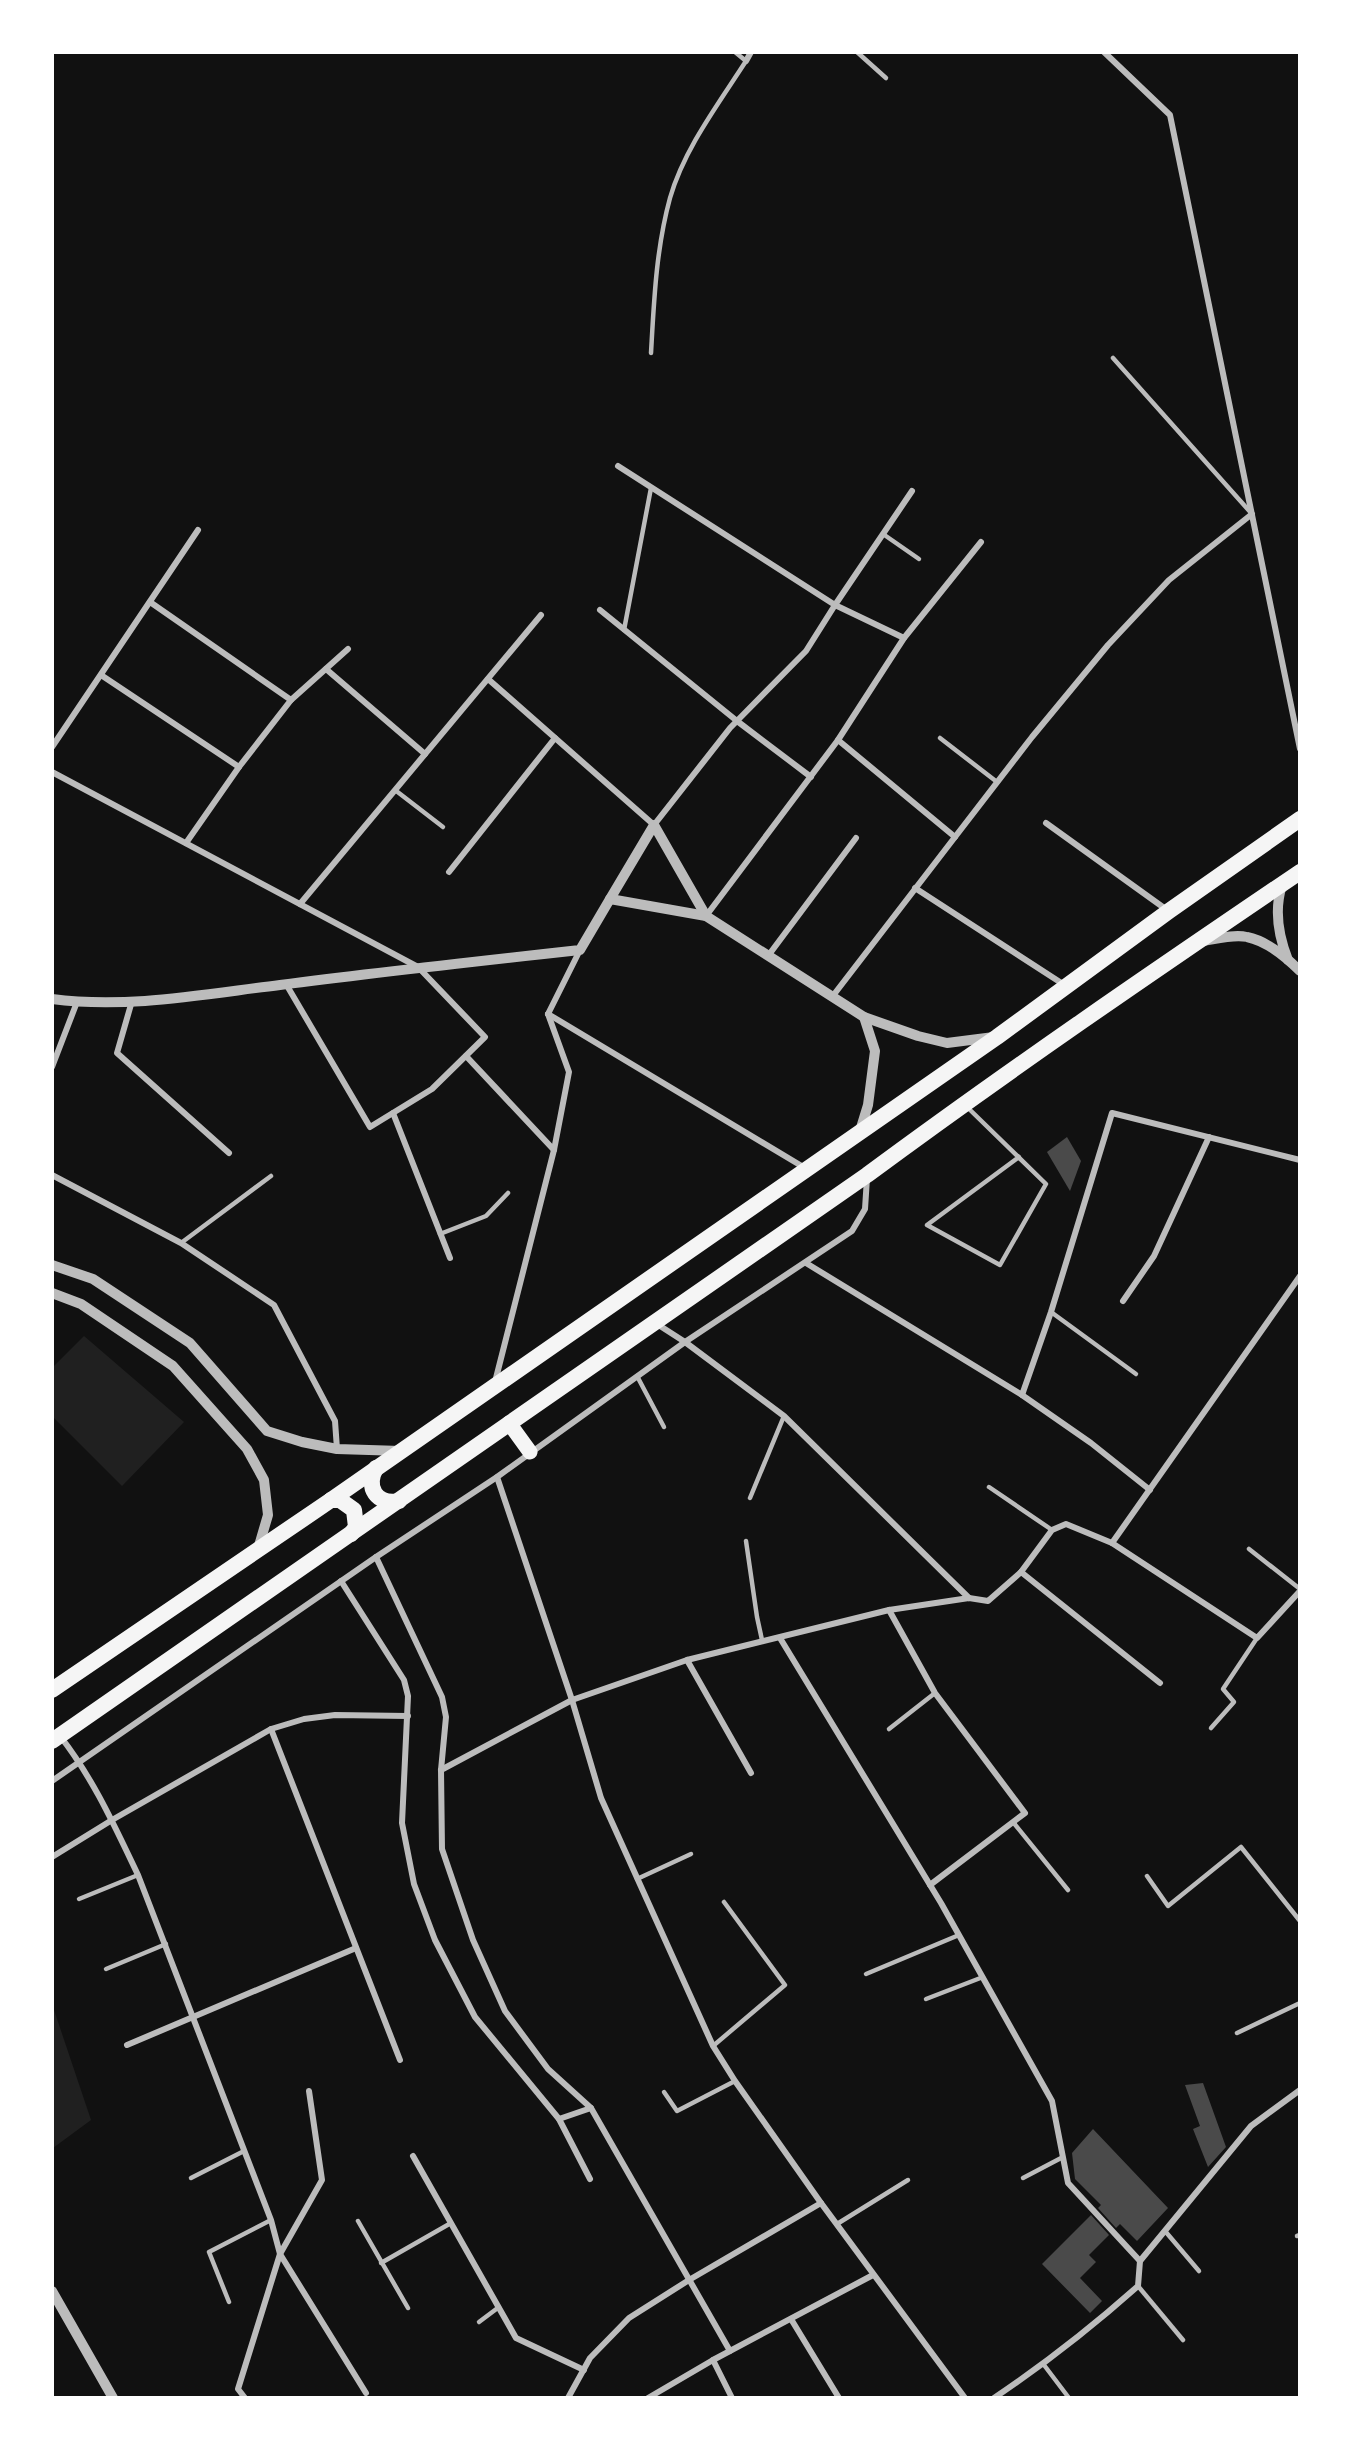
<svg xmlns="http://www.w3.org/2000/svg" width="1352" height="2450" viewBox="0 0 1352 2450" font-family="'Sofia Sans Condensed',sans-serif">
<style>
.green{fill:#202020}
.building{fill:#4a4a4a}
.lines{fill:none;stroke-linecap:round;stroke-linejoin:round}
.service{stroke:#bcbcbc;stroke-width:4.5}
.minor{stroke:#bcbcbc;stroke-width:6}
.tertiary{stroke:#bcbcbc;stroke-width:10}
.primary{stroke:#f5f5f5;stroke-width:15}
.trunk{stroke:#f5f5f5;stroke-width:16}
</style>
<rect width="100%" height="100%" fill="#111"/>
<!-- green -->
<g class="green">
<path d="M 84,1336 L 184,1422 L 122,1486 L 53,1417 L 53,1367 Z"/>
<path d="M 52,2004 L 91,2120 L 53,2148 L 52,2148 Z"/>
</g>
<!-- building -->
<g class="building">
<path d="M 1067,1137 L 1081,1161 L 1070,1191 L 1047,1152 Z"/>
<path d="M 1203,2083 L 1226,2147 L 1208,2167 L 1193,2129 L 1200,2126 L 1185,2085 Z"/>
<path d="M 1093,2129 L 1168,2208 L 1137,2241 L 1120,2224 L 1116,2228 L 1098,2208 L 1101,2205 L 1075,2179 L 1072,2153 Z"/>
<path d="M 1091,2215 L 1109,2235 L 1089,2255 L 1096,2262 L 1080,2278 L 1102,2301 L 1090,2313 L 1042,2264 Z"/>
</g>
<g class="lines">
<!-- service -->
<g class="service">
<path d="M 857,52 L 886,78"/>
<path d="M 651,353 C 654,301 656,249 670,198 C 684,149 719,103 746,61 L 735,52"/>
<path d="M 1113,358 L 1252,514"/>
<path d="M 883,534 L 919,559"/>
<path d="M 624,630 L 651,488"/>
<path d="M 940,738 L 997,782"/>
<path d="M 395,790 L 443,827"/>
<path d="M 966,1106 L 1046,1184 L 1000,1265 L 927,1225 L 1019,1157"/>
<path d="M 440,1234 L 486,1216 L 508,1193"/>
<path d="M 181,1243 L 271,1176"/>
<path d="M 1051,1312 L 1136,1374"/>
<path d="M 637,1376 L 664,1427"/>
<path d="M 989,1487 L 1052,1530"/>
<path d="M 750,1498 L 784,1416"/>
<path d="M 746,1541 L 757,1617 L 762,1640"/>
<path d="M 1249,1549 L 1300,1589"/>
<path d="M 1211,1728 L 1234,1702 L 1223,1689 L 1257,1638"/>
<path d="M 889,1729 L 935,1693"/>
<path d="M 1013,1822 L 1068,1890"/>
<path d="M 1147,1876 L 1168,1906 L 1241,1847 L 1300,1921"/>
<path d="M 637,1879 L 691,1854"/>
<path d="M 79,1899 L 138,1875"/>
<path d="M 106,1969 L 166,1944"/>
<path d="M 866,1974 L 959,1935"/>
<path d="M 926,1999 L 983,1977"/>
<path d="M 1237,2033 L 1300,2003"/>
<path d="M 713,2046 L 785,1985 L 724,1902"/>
<path d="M 664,2092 L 677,2111 L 735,2081"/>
<path d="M 191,2178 L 244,2151"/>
<path d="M 1023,2178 L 1063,2157"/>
<path d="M 358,2221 L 408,2308"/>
<path d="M 837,2224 L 908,2180"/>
<path d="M 1165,2231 L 1199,2271"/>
<path d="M 1297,2236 L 1300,2235"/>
<path d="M 381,2263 L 451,2223"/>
<path d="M 1138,2286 L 1183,2340"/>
<path d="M 229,2302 L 209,2252 L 271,2220"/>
<path d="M 479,2322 L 499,2307"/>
<path d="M 1044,2365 L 1069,2398"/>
</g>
<!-- minor -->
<g class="minor">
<path d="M 1104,52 L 1170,115 L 1300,749"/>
<path d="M 746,61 L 751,52"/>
<path d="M 150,602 L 291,700"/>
<path d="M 600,610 L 737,721 L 811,777"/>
<path d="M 904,638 L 835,605 L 912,491"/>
<path d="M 326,669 L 425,754"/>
<path d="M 101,675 L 239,767"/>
<path d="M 488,679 L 654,825 L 730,728 L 806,651 L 835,605 L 618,466"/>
<path d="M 52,747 L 198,530"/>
<path d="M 52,772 L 418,967 L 485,1037 L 432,1089 L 370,1127 L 286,984"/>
<path d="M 1046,823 L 1167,910"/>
<path d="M 955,837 L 1032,737 L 1108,645 L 1169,580 L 1252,514"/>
<path d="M 186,843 L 239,767 L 291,700 L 348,649"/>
<path d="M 449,872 L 555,738"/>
<path d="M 915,888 L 1066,986"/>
<path d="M 300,904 L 541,615"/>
<path d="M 706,916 L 838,740 L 904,638 L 981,542"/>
<path d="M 768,956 L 856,838"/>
<path d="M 832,997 L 955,837 L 838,740"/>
<path d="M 132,1001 L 117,1053 L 229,1153"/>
<path d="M 548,1014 L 805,1168"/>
<path d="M 548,1014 L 580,950"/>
<path d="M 466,1056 L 554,1150"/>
<path d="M 52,1067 L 77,1002"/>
<path d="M 393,1113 L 450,1258"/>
<path d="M 52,1175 L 181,1243 L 274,1305 L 335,1421 L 337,1449"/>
<path d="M 806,1263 L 1022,1395 L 1051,1312 L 1112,1113 L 1300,1160"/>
<path d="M 1123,1301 L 1154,1256 L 1209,1137"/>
<path d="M 657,1324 L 685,1342 L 784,1416 L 969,1598"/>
<path d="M 495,1382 L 554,1150 L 569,1072 L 548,1014"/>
<path d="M 1022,1395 L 1091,1443 L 1150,1490"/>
<path d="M 497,1477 L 572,1700 L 601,1798 L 713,2046 L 735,2081 L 821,2203 L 965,2398"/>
<path d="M 1112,1543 L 1300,1276"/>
<path d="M 376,1557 L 442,1697 L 446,1717 L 441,1770 L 442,1849 L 473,1940 L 505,2011 L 548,2069 L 591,2108 L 730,2351"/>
<path d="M 1021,1572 L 1160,1683"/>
<path d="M 341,1581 L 404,1680 L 408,1696 L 402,1823 L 414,1884 L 435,1940 L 475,2017 L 559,2119 L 590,2179"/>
<path d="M 889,1610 L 935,1693 L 1025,1813 L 930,1885"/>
<path d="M 780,1638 L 941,1903 L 1052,2101 L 1068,2183 L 1140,2261"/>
<path d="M 687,1660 L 751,1773"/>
<path d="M 271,1729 L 400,2060"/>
<path d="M 60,1736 C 93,1778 115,1827 138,1875 L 271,2220 L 280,2254 L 366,2393"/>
<path d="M 441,1770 L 572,1700 L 687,1660 L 889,1610 L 969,1598 L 988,1601 L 1021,1572 L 1052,1530 L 1066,1524 L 1112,1543 L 1257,1638 L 1300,1591"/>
<path d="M 52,1781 L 376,1557 L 497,1477 L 685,1342 L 852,1231 L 865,1209 L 867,1178"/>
<path d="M 52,1857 L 112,1820 L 271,1729 L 304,1719 L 335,1715 L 408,1716"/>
<path d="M 127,2045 L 356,1948"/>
<path d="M 559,2119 L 591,2108"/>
<path d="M 413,2156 L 516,2338 L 584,2370"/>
<path d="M 791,2319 L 839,2398"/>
<path d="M 713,2360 L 732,2398"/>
<path d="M 245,2398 L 238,2389 L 280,2254 L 322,2180 L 309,2091"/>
<path d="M 568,2398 L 590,2358 L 629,2318 L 689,2280 L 821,2203"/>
<path d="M 648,2398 L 713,2360 L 873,2275"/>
<path d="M 994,2398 C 1046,2363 1092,2327 1138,2286 L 1140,2261 L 1251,2126 L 1300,2090"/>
</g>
<!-- tertiary -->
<g class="tertiary">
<path d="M 1282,885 C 1274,910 1278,935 1288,960"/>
<path d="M 610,899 L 654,825 L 706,916"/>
<path d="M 1203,941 C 1216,939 1234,934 1247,937 C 1267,941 1286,957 1300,971"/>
<path d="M 52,999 C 128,1009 205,994 280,985 C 380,972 480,961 580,950 L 610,899 L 706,916 L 864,1017 L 918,1036 L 947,1043 L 994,1037"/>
<path d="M 860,1131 L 868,1105 L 875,1051 L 864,1017"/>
<path d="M 52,1265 L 93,1279 L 190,1343 L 267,1431 L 302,1442 L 337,1449 L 401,1451"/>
<path d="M 52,1293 L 81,1304 L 173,1366 L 247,1449 L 264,1480 L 268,1515 L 258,1549"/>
<path d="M 52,2291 L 113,2398"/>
</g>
<!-- primary -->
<path class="primary" d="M 509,1423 L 530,1452"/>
<!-- trunk -->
<g class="trunk">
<path d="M 376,1468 C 365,1488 377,1505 399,1501"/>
<path d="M 331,1500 L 340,1500 L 354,1510 L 356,1527 L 351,1534"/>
<path d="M 52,1690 L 331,1500 L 997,1037 L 1169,911 L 1300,819"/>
<path d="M 52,1741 L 867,1175 C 1009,1070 1154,971 1300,872"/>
</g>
</g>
<!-- border -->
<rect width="1352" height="2450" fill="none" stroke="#ffffff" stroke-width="108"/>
</svg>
